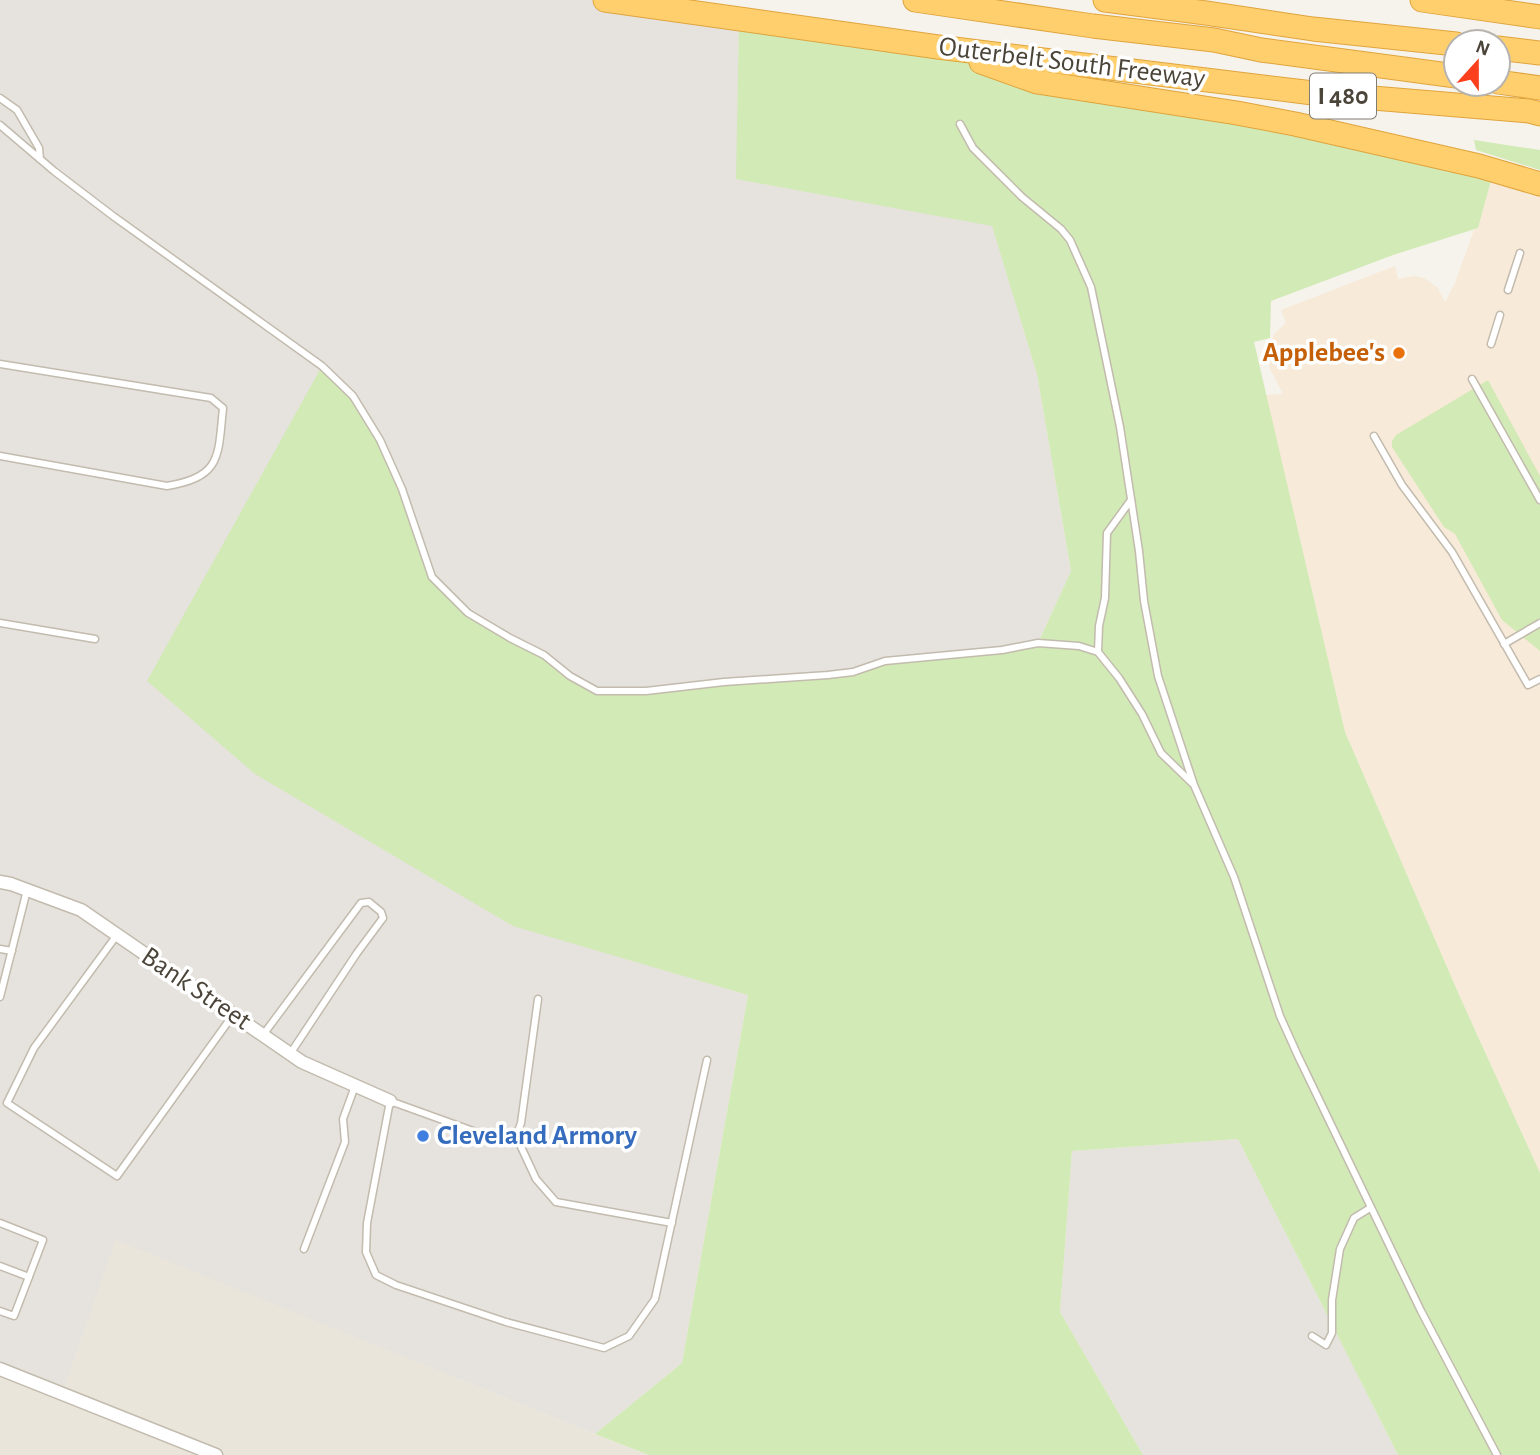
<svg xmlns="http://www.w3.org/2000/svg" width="1540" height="1455" viewBox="0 0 1540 1455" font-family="'Alegreya Sans',sans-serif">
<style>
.residential{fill:#eae5da}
.commercial{fill:#f7ead8}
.industrial{fill:#e6e2dd}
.green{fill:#d2eab5}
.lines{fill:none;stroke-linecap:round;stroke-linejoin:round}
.lane-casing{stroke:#c2bbae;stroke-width:9}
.street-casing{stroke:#c2bbae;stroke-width:15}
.highway-casing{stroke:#e0a43c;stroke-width:25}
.lane{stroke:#fff;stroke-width:6}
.street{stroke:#fff;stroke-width:12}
.highway{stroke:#ffcf6e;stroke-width:23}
.food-dot{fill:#e8710a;stroke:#fff;stroke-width:2.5}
.shop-dot{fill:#3f7fe0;stroke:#fff;stroke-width:2.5}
.labels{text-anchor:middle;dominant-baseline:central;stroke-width:7;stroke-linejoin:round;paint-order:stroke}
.shield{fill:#fff;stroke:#817c74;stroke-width:2}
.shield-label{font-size:26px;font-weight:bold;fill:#4b4439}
.street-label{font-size:28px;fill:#4b4439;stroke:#fff}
.food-label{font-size:28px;font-weight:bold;fill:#c56008;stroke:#fff;text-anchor:end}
.shop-label{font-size:28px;font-weight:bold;fill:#366cbe;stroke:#fff;text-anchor:start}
</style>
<rect width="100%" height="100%" fill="#f6f3ec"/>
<!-- residential -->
<path class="residential" d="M 116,1239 L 595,1434 L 649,1455 L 0,1455 L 0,1369 L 62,1393 Z"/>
<!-- commercial -->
<path class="commercial" d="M 1491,181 L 1540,196 L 1540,1173 L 1460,997 L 1345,732 L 1266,395 L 1281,394 L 1282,392 L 1270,369 L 1267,357 L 1268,347 L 1275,333 L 1285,324 L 1285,320 L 1281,310 L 1395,266 L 1398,279 L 1414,276 L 1424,278 L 1438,288 L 1445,302 L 1455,283 L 1474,230 L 1478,228 Z"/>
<!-- industrial -->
<g class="industrial">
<path d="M 0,0 L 604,0 L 739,19 L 737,179 L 992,225 L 1037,374 L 1071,571 L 1038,643 L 513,925 L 748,995 L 682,1363 L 595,1434 L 116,1240 L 62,1394 L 0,1370 Z"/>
<path d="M 1238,1139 L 1398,1455 L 1143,1455 L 1060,1312 L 1072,1151 Z"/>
</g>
<!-- green -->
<g class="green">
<path d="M 739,19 L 938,47 L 1037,82 L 1494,170 L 1478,228 L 1393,255 L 1271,301 L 1270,338 L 1254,342 L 1345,732 L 1460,997 L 1540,1173 L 1540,1455 L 1398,1455 L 1238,1139 L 1072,1151 L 1060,1312 L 1143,1455 L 649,1455 L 595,1434 L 682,1363 L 748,995 L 513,926 L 255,774 L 147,681 L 322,366 L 353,396 L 380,440 L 432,577 L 468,613 L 597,690 L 646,691 L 828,675 L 885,661 L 959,655 L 1038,643 L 1071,571 L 1037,374 L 992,226 L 736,179 Z"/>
<path d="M 1474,140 L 1540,150 L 1540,170 L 1476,150 Z"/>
<path d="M 1488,380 L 1540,476 L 1540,651 L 1502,620 L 1455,534 L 1444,527 L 1392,447 L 1392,441 L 1396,435 Z"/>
</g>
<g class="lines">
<!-- lane casing -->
<g class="lane-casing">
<g id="lane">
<path d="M 0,98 L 17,110 L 39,148 L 40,159"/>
<path d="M 960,124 L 973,148 L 1022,197 L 1061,229 L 1070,240 L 1091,287 L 1120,427 L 1139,551 L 1144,601 L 1158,676 L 1194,785 L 1234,877 L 1280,1016 L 1298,1056 L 1421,1311 L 1497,1455"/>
<path d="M 0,125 L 54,171 L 113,216 L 322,366 L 353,396 L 380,440 L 402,489 L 432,577 L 468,613 L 510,638 L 544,655 L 570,676 L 597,691 L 646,691 L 724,682 L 828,675 L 853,672 L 885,661 L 1002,650 L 1038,643 L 1079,646 L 1098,652"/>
<path d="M 1508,290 L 1520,253"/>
<path d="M 1491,344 L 1500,315"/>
<path d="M 0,364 L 211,398 L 223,408 C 218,456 222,477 167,486 L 0,456"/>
<path d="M 1472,379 L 1540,500"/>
<path d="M 1374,436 L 1402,485 L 1452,552 L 1528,685 L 1540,679"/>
<path d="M 1131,500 L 1107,533 L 1105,598 L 1099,626 L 1098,652 L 1119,678 L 1142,714 L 1161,753 L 1192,783"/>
<path d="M 0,623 L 95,639"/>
<path d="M 1504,644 L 1540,623"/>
<path d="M 117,935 L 34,1048 L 7,1103 L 117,1176 L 233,1015"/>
<path d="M 0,949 L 12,951"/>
<path d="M 0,997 L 27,890"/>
<path d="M 538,999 L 521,1123 L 516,1136 L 504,1140 L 487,1136 L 390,1101 L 367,1223 L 366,1252 L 376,1275 L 396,1285 L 506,1322 L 604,1348 L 629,1336 L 655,1299 L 707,1060"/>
<path d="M 263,1035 L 361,903 L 369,902 L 381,912 L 383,918 L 357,953 L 290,1054"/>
<path d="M 516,1136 L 536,1179 L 556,1202 L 672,1223"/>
<path d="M 0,1223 L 43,1240 L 14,1316 L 0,1311"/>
<path d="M 304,1249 L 345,1142 L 343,1119 L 355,1086"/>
<path d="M 0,1266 L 29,1277"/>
<path d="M 1312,1336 L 1326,1345 L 1332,1333 L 1332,1300 L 1340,1249 L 1354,1218 L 1370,1208"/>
</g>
</g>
<!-- street casing -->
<g class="street-casing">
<g id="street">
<path d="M 0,882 L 11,884 L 81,910 L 302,1062 L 390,1101"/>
<path d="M 0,1369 L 216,1455"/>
</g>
</g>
<!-- highway casing -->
<g class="highway-casing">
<g id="highway">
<path d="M 605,0 L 938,47 L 1313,93 L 1529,111 L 1540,114"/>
<path d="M 915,0 L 1093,26 L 1214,40 L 1261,50 L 1456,76"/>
<path d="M 1105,0 L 1206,13 L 1313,29 L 1456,44"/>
<path d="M 1422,0 L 1540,17"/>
<path d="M 1498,48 L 1540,53"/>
<path d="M 981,62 L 1037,82 L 1237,113 L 1295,124 L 1479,166 L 1540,184"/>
<path d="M 1498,82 L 1540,88"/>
</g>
</g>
<!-- lane -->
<use href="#lane" class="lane"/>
<!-- street -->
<use href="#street" class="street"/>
<!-- highway -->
<use href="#highway" class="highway"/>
</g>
<!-- markers -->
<circle class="food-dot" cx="1399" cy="353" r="7"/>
<circle class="shop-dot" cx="423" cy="1136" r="7"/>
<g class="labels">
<!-- shield labels -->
<rect class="shield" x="1310" y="73.5" width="66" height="45" rx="5"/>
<g class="shield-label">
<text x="1343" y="96">I 480</text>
</g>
<!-- street labels -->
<g class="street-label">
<text transform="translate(1072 63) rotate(7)">Outerbelt South Freeway</text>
<text transform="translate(196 989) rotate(34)">Bank Street</text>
</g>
<!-- food labels -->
<g class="food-label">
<text x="1385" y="353">Applebee's</text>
</g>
<!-- shop labels -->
<g class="shop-label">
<text x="437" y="1136">Cleveland Armory</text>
</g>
</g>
<!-- north arrow -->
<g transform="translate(1477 63) rotate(21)"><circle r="33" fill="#ffffff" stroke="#b7b4b0" stroke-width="2"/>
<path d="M0-5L12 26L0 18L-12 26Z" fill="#fc3f1d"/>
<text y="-10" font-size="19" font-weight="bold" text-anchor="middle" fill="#4b4439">N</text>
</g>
</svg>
